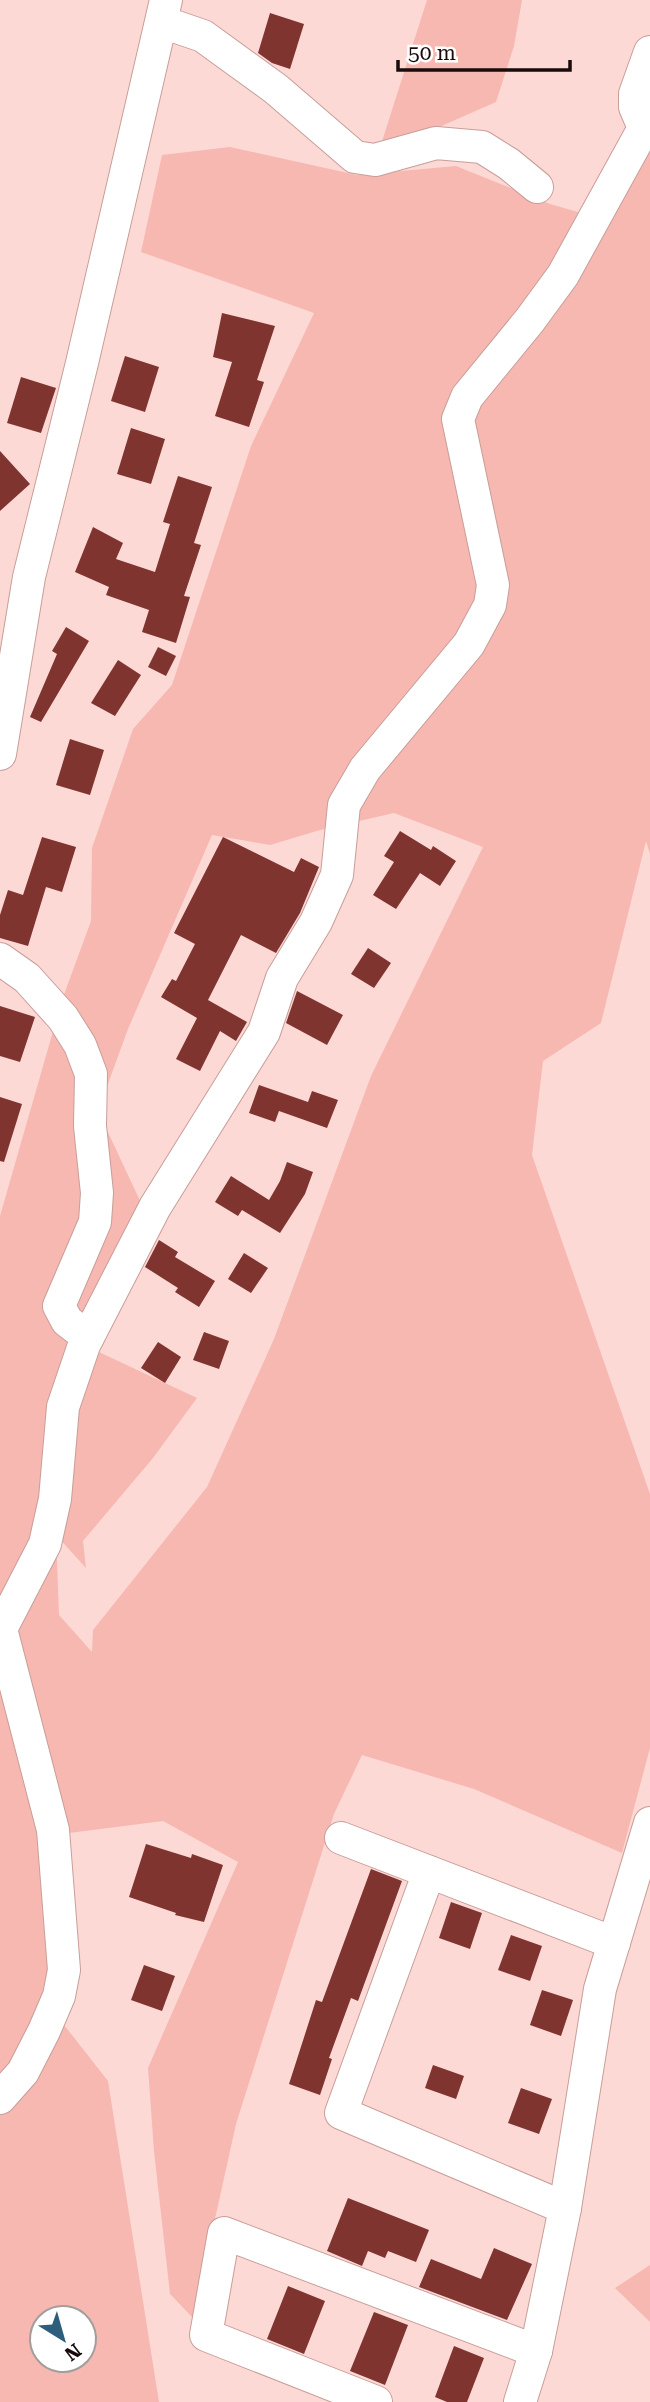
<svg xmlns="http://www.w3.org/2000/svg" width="650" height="2402" viewBox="0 0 650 2402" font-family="'Roboto Serif',serif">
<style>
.green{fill:#f6b8b1;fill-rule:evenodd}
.building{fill:#7f3430}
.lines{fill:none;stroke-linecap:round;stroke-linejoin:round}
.minor-casing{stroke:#c89e99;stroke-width:34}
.minor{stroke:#fff;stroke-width:32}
</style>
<rect width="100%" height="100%" fill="#fdd9d5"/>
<!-- green -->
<g class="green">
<path d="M 427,0 L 522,0 L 514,46 L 496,102 L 378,154 Z"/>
<path d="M 650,117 L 650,854 L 646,841 L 601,1023 L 543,1061 L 532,1155 L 650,1494 L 650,1748 L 622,1853 L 474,1789 L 362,1755 L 334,1814 L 236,2124 L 193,2318 L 170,2294 L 154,2151 L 148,2068 L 238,1862 L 163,1821 L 69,1833 L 61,2021 L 108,2081 L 159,2402 L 0,2402 L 0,1216 L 62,1000 L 91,921 L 92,848 L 133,729 L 172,685 L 251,446 L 314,313 L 141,252 L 162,155 L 230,147 L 357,175 L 456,166 L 550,204 L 595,217 ZM 394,813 L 483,847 L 371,1076 L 274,1339 L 207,1487 L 93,1630 L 92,1652 L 59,1615 L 56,1535 L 86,1568 L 83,1541 L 153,1458 L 197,1398 L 84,1345 L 142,1205 L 98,1111 L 128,1029 L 212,835 L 270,845 L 320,830 ZM 42,2318 L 84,2318 L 84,2360 L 42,2360 Z"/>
<path d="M 650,2265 L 650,2322 L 615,2288 Z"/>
</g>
<!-- building -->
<g class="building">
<path d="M 270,13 L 304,24 L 290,69 L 272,63 L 258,53 Z"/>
<path d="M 222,313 L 275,326 L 257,380 L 264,382 L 249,427 L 215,416 L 232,362 L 213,357 Z"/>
<path d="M 125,356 L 159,367 L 145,412 L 111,401 Z"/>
<path d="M 21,377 L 56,388 L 41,433 L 7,423 Z"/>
<path d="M 131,428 L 165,439 L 151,484 L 117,474 Z"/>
<path d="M 0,451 L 30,484 L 0,511 Z"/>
<path d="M 178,476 L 212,487 L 194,543 L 201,545 L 184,596 L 190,597 L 176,643 L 142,632 L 149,610 L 106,595 L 109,587 L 75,572 L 93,527 L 123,543 L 116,559 L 155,572 L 170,524 L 163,522 Z"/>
<path d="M 66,627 L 89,641 L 41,722 L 30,717 L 57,654 L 52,651 Z"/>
<path d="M 158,647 L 176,656 L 166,676 L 148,667 Z"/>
<path d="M 118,660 L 141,675 L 115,716 L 91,703 Z"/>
<path d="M 70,739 L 104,750 L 90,795 L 56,785 Z"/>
<path d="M 400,831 L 431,850 L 433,846 L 456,861 L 440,886 L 420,873 L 396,909 L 373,895 L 394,862 L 384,856 Z"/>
<path d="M 42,837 L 76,847 L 62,892 L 46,887 L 28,946 L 0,938 L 0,915 L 8,890 L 23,895 Z"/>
<path d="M 223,837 L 294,872 L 301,858 L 319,867 L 300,913 L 276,953 L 241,935 L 208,1000 L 247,1022 L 236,1041 L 220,1031 L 200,1071 L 176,1059 L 197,1018 L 161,997 L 172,979 L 176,981 L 195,944 L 174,933 Z"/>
<path d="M 368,948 L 391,963 L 374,988 L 351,974 Z"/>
<path d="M 297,991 L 343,1015 L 327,1045 L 286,1023 Z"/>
<path d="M 0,1006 L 35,1017 L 20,1062 L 0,1056 Z"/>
<path d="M 259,1085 L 308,1102 L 312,1091 L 338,1100 L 327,1128 L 279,1111 L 275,1122 L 249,1113 Z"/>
<path d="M 0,1097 L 22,1104 L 4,1162 L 0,1161 Z"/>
<path d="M 287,1162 L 313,1172 L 305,1194 L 280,1233 L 242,1210 L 238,1216 L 215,1202 L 231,1176 L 269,1200 L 280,1181 Z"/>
<path d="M 159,1240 L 178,1252 L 175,1257 L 215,1281 L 199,1307 L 175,1292 L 178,1288 L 145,1267 Z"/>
<path d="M 244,1253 L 268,1268 L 251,1293 L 228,1279 Z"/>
<path d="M 204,1332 L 229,1341 L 219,1369 L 193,1360 Z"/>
<path d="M 158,1342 L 181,1357 L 165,1383 L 141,1368 Z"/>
<path d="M 146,1844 L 191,1858 L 192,1854 L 223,1865 L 204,1922 L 175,1915 L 176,1913 L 129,1897 Z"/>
<path d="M 371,1869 L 402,1881 L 358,2001 L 351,1998 L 329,2058 L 332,2059 L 320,2095 L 289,2084 L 316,2000 L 322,2002 Z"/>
<path d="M 451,1902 L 482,1913 L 470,1949 L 439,1938 Z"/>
<path d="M 511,1935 L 542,1946 L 530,1981 L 498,1970 Z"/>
<path d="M 144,1965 L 175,1976 L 162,2011 L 131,2000 Z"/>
<path d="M 542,1990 L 573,2000 L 561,2036 L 530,2025 Z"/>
<path d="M 433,2065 L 464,2076 L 456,2099 L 425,2088 Z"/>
<path d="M 521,2088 L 552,2099 L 539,2134 L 508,2123 Z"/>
<path d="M 348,2198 L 429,2230 L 416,2262 L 388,2251 L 385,2258 L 368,2251 L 362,2266 L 327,2251 Z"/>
<path d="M 494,2248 L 532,2264 L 507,2320 L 419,2287 L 431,2259 L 481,2279 Z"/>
<path d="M 288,2286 L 325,2301 L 304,2354 L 267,2339 Z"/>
<path d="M 374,2312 L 408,2325 L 385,2385 L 350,2371 Z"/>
<path d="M 454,2346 L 484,2358 L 467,2402 L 447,2402 L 435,2397 Z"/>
</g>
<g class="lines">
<!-- minor casing -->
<g class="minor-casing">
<g id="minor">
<path d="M 162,22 L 203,36 L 276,89 L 355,157 L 375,160 L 436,143 L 482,147 L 509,164 L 537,187"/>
<path d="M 0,754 L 29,577 L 82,363 L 166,0"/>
<path d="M 0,959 L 27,978 L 63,1018 L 80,1045 L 91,1074 L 90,1126 L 97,1193 L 95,1222 L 59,1306 L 67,1321 L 88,1337"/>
<path d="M 341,1838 L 614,1943"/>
<path d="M 429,1872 L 341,2113 L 565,2208"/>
<path d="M 0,2098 L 23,2072 L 44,2031 L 59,1996 L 64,1970 L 53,1830 L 1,1629 L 45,1544 L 55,1499 L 63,1407 L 84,1345 L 155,1207 L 264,1032 L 282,978 L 316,922 L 337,875 L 344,805 L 365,769 L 469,644 L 490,605 L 493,585 L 458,419 L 467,397 L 530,320 L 563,275 L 644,128 L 635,107 L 635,94 L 650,52"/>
<path d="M 376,2402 L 206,2335 L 224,2233 L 536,2351"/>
<path d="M 520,2402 L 536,2351 L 565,2208 L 600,1989 L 650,1823"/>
</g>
</g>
<!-- minor -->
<use href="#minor" class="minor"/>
</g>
<!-- north arrow -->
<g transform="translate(63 2339) rotate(143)"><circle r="33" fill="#ffffff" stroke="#a39d9d" stroke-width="2"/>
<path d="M0-5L12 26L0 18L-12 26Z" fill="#2d5f7c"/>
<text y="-10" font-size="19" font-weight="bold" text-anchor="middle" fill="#190b0a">N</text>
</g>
<!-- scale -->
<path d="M398 60v10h172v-10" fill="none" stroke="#190b0a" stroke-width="3.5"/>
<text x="408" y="60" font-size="21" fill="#190b0a" stroke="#ffffff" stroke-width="5" paint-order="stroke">50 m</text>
</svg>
